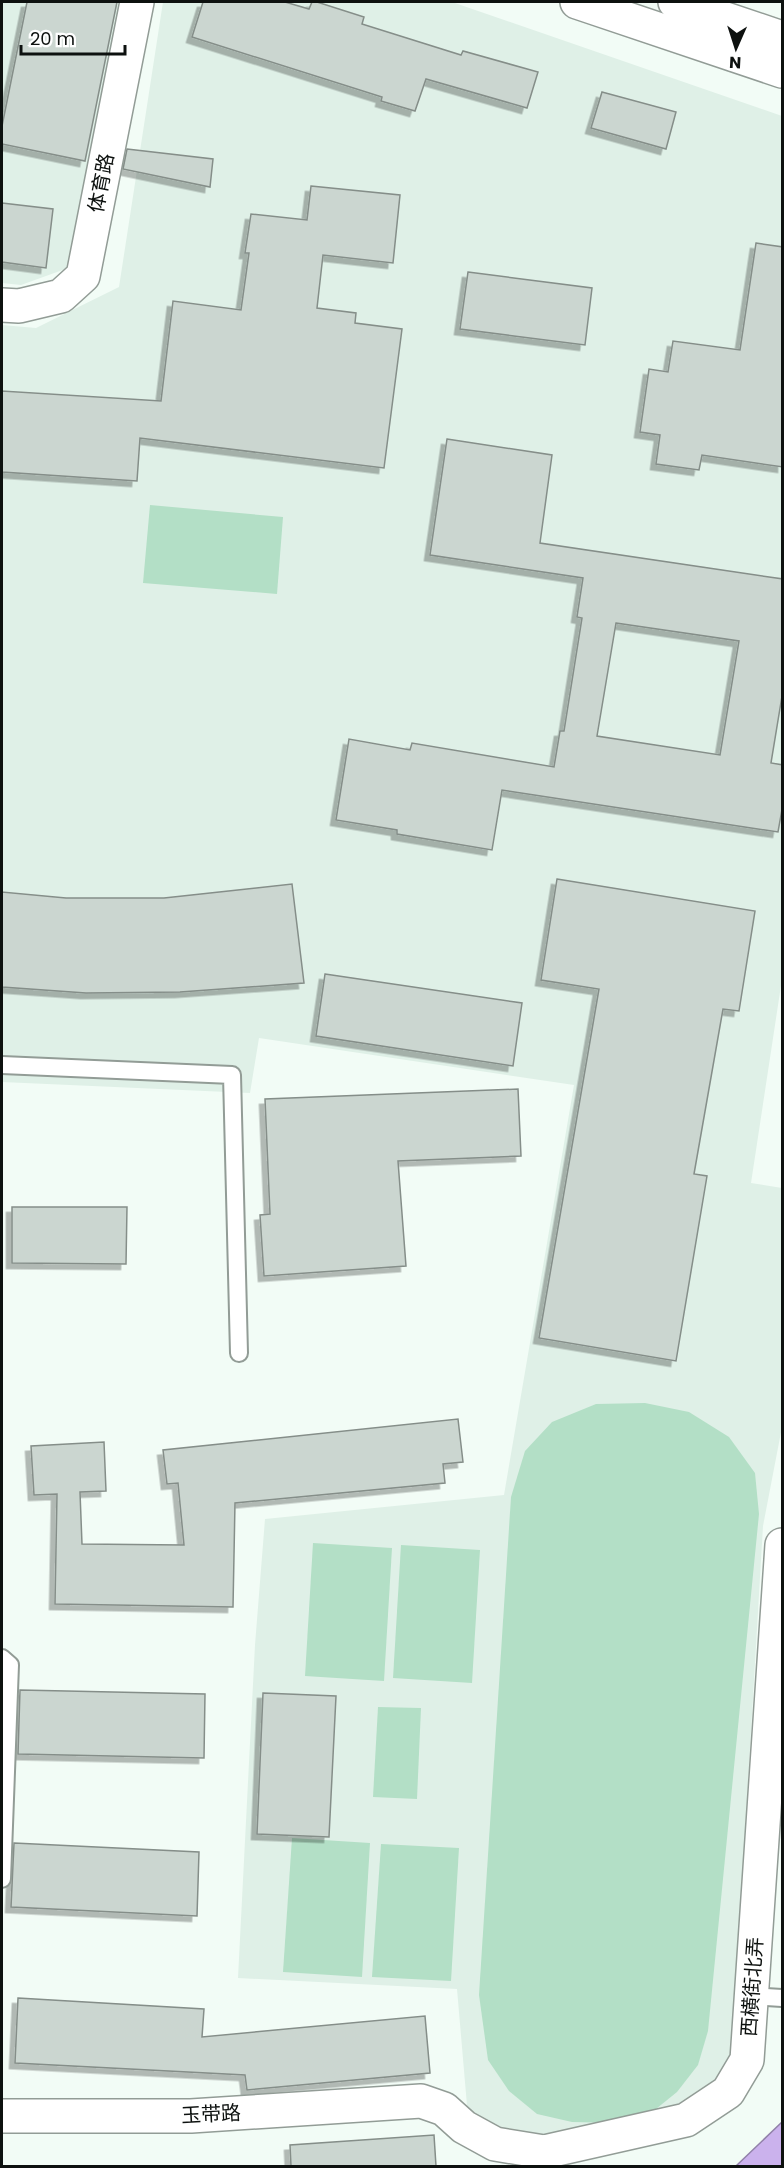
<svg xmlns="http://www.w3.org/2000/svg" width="784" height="2168" viewBox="0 0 784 2168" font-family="Poppins,'Noto Sans SC',sans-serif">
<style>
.built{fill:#dff0e7}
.green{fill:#b3dfc6}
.water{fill:#cbb2ed;stroke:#9282aa;stroke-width:1.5}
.building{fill:#cbd6d0;stroke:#858e89;stroke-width:1.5;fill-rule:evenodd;filter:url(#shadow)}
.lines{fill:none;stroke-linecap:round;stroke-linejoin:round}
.service-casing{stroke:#929c96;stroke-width:20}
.minor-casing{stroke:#929c96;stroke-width:36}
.secondary-casing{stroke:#929c96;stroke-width:36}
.service{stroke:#fff;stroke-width:16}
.minor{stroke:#fff;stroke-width:33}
.secondary{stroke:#fff;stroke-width:33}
.labels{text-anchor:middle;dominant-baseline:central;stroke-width:4.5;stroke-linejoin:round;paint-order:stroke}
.street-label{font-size:20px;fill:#0d110f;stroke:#fff}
</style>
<defs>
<filter id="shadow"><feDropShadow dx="-5.5" dy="5.5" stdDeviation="0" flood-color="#0004"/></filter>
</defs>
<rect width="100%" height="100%" fill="#f2fcf6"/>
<!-- built -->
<g class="built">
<path d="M 2,2 L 121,2 L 71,267 L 21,285 L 2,283 Z"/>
<path d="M 163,2 L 452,2 L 782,116 L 782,979 L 751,1183 L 782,1188 L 782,1427 L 763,1526 L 732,2057 L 715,2085 L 680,2109 L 542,2140 L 493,2130 L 468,2117 L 457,1989 L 238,1978 L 255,1645 L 265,1519 L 504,1495 L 574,1085 L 259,1038 L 250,1093 L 2,1082 L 2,325 L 36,328 L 119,287 Z"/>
</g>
<!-- green -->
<g class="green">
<path d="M 150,505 L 283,517 L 277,594 L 143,583 Z"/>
<path d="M 645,1403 L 689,1412 L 729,1437 L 755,1473 L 759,1514 L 708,2031 L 698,2065 L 677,2092 L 651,2113 L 616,2123 L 572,2122 L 537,2114 L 509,2091 L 488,2060 L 479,1995 L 511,1497 L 525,1451 L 552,1422 L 596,1404 Z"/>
<path d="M 313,1543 L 392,1548 L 384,1681 L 305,1676 Z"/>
<path d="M 401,1545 L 480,1550 L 472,1683 L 393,1678 Z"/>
<path d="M 378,1707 L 421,1708 L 417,1799 L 373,1797 Z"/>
<path d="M 292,1838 L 370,1843 L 362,1977 L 283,1972 Z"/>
<path d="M 381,1844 L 459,1848 L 451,1981 L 372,1977 Z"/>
</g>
<!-- water -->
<path class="water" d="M 782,2122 L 782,2166 L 736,2166 Z"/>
<!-- building -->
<g class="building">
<path d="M 27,2 L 117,2 L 85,161 L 2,144 L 2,126 Z"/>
<path d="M 203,2 L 285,2 L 309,9 L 312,2 L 317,2 L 364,17 L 362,24 L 461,55 L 463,51 L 538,72 L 527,108 L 426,79 L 415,111 L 381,101 L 382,97 L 192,37 Z"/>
<path d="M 602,92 L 676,112 L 666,149 L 591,128 Z"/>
<path d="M 127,149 L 213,159 L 210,187 L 123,169 Z"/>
<path d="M 311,186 L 400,195 L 393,263 L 323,255 L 317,308 L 356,313 L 355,323 L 402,329 L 384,468 L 140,438 L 137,481 L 2,472 L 2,391 L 161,401 L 173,301 L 241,310 L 249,253 L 245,253 L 251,214 L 307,220 Z"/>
<path d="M 2,203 L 53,209 L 46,268 L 2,262 Z"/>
<path d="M 756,243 L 783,247 L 783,467 L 702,455 L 699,470 L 656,464 L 660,435 L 640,432 L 649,369 L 668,372 L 673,341 L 740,350 Z"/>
<path d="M 468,272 L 592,288 L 585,345 L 460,329 Z"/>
<path d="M 447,439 L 552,455 L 540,543 L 783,579 L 783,690 L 771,763 L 783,765 L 783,804 L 778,832 L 502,790 L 492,850 L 397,834 L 397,830 L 336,820 L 349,739 L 410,750 L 412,743 L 554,767 L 560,731 L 564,731 L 582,618 L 577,617 L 583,578 L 430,555 ZM 616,623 L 739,641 L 720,755 L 597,736 Z"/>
<path d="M 557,879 L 755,911 L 739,1011 L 723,1009 L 694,1174 L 707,1176 L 676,1361 L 539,1338 L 599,989 L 541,980 Z"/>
<path d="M 292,884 L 304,983 L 180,992 L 86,993 L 2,987 L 2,892 L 66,898 L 164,898 Z"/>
<path d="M 325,974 L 522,1003 L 513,1066 L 316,1036 Z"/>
<path d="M 518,1089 L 521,1156 L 398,1161 L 406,1266 L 264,1276 L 260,1215 L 270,1214 L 265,1099 Z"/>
<path d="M 12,1207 L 127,1207 L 126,1264 L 12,1263 Z"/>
<path d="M 458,1419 L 463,1462 L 443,1464 L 445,1483 L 235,1503 L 233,1607 L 55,1604 L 57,1494 L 34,1495 L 31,1446 L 104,1442 L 106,1491 L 80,1492 L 82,1544 L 184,1545 L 178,1483 L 167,1484 L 163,1450 Z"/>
<path d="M 20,1690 L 205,1694 L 204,1758 L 18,1754 Z"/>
<path d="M 263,1693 L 336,1696 L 329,1837 L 257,1834 Z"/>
<path d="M 14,1843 L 199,1852 L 197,1916 L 11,1907 Z"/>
<path d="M 18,1998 L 204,2009 L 202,2037 L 425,2016 L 430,2073 L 247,2090 L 245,2075 L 15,2063 Z"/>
<path d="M 434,2135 L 436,2166 L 291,2166 L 290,2145 Z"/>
</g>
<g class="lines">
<!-- service casing -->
<g class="service-casing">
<g id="service">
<path d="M 2,1065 L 232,1075 L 239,1353"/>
<path d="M 2,1658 L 10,1665 L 2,1879"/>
<path d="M 751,1996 L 782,1998"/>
</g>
</g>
<!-- minor casing -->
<g class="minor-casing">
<g id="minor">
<path d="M 2,305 L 19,306 L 61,296 L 83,276 L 137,2"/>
<path d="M 2,2116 L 191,2116 L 421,2101 L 444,2109 L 464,2127 L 495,2144 L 544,2152 L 686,2120 L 728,2092 L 747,2060 L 782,1545"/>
</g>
</g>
<!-- secondary casing -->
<g class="secondary-casing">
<g id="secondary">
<path d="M 577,2 L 782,71"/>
<path d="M 675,2 L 782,38"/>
</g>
</g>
<!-- service -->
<use href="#service" class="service"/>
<!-- minor -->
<use href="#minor" class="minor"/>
<!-- secondary -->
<use href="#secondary" class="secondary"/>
</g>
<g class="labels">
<!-- street labels -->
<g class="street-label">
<text transform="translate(101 183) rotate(-79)">体育路</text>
<text transform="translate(752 1987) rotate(-86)">西横街北弄</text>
<text transform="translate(211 2114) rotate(-3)">玉带路</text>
</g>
</g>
<!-- border -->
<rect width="784" height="2168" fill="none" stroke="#0d110f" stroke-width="6"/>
<!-- north arrow -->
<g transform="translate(736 48) rotate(183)" stroke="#ffffff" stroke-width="4.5" paint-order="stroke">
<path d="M0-4.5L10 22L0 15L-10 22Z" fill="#0d110f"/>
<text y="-9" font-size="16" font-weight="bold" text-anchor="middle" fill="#0d110f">N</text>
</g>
<!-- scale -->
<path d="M21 45v9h104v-9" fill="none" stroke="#0d110f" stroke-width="3"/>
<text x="30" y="45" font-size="18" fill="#0d110f" stroke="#ffffff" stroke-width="4.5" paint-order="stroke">20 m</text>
</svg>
